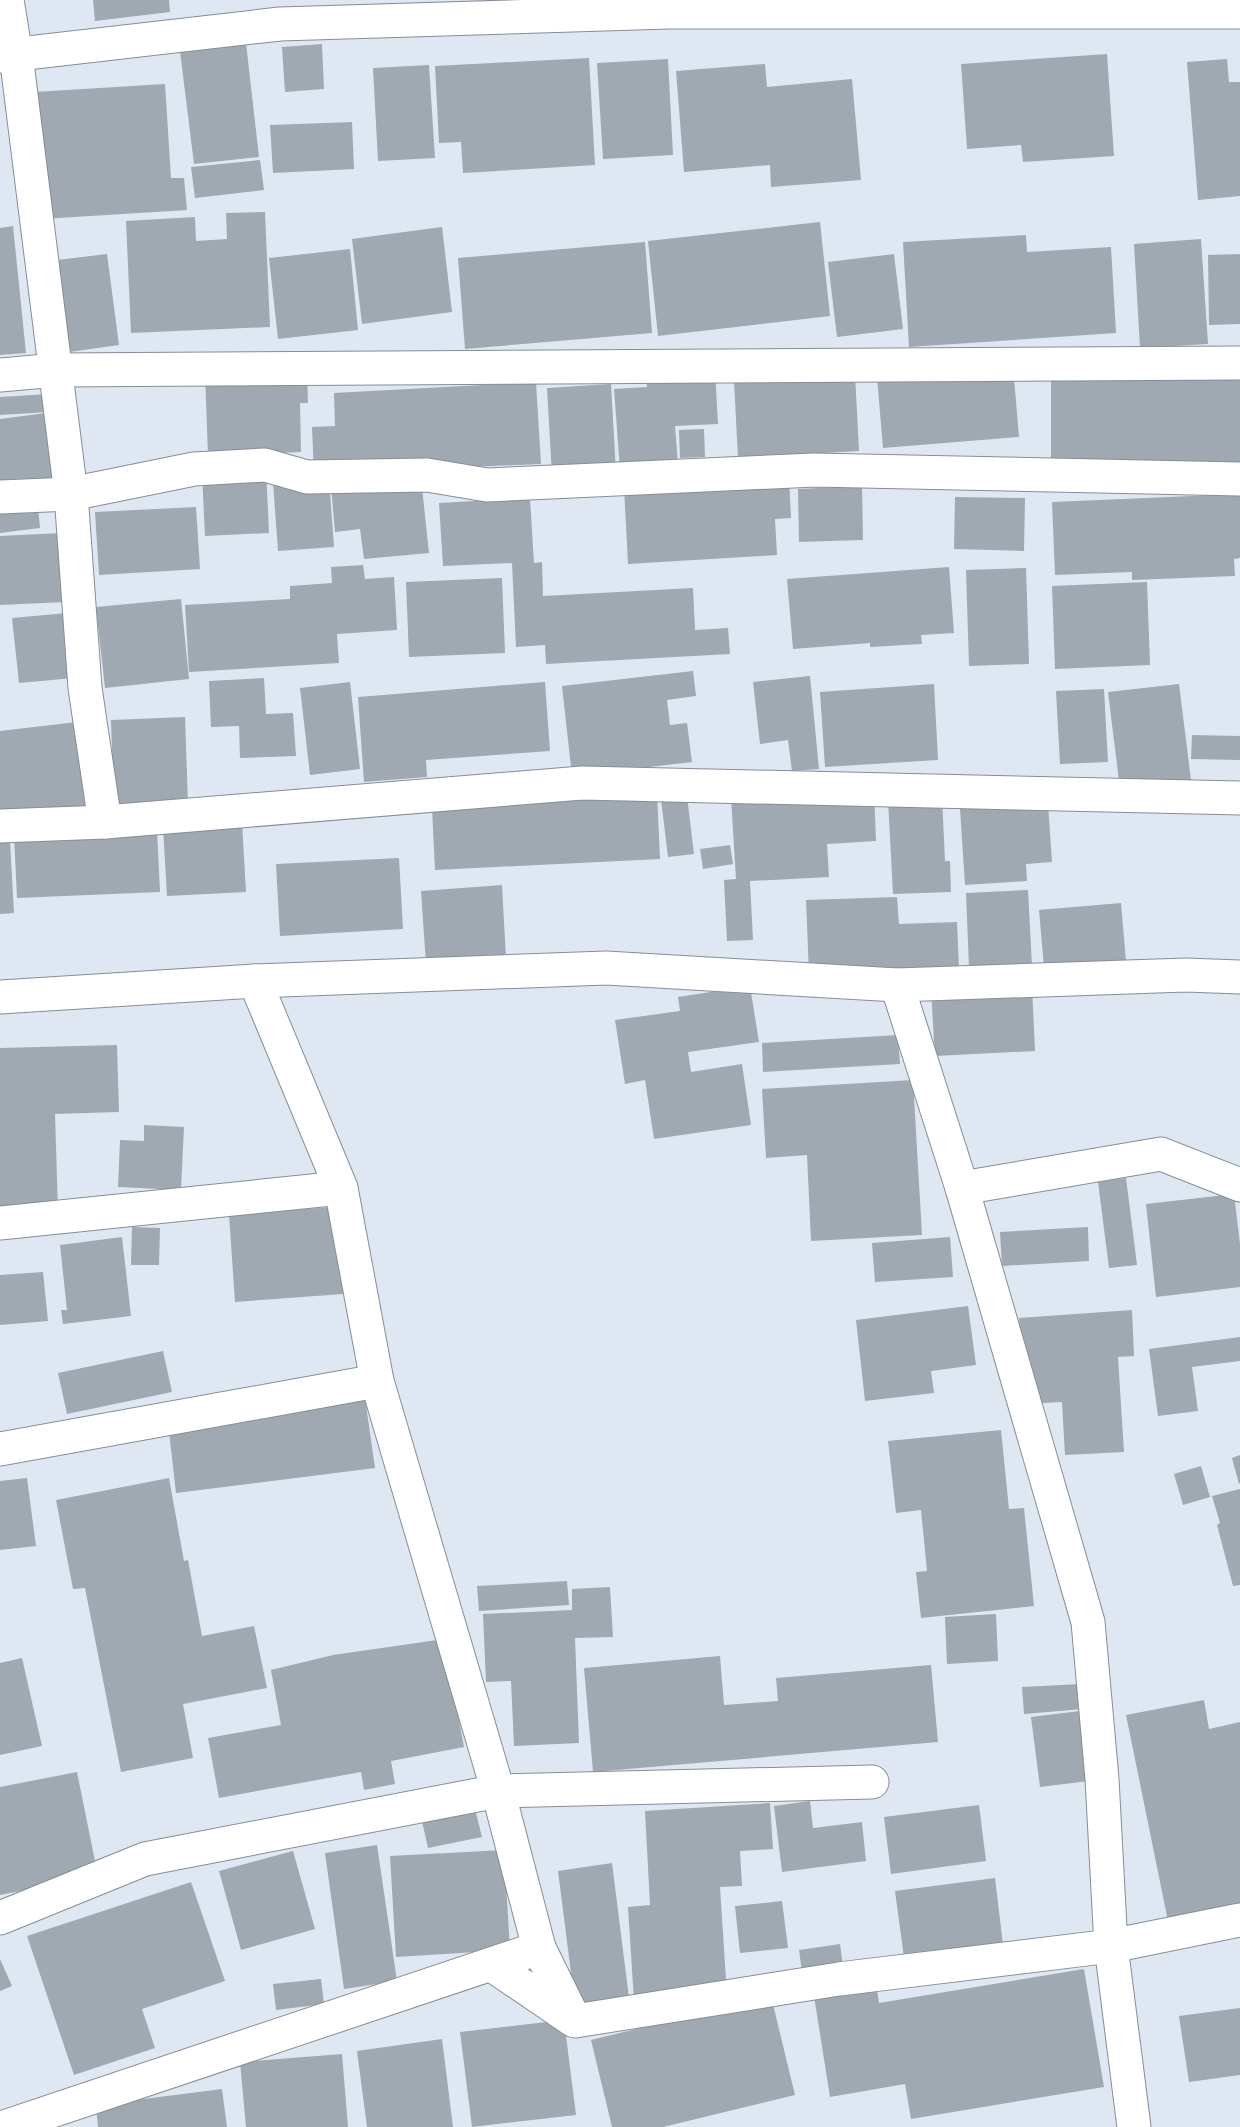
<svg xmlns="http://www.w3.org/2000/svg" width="1240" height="2127" viewBox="0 0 1240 2127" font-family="Commissioner,sans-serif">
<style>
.building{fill:#a0a8b1}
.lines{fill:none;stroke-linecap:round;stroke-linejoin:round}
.minor-casing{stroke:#858e96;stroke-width:35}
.minor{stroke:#fff;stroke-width:33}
</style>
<rect width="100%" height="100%" fill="#dfe8f2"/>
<!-- building -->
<g class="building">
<path d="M 93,0 L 169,0 L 170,12 L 95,21 Z"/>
<path d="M 246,43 L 259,157 L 194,164 L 180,51 Z"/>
<path d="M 322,44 L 324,89 L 285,92 L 282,47 Z"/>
<path d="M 1107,54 L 1114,156 L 1023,162 L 1021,145 L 967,149 L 961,64 Z"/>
<path d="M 589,58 L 595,165 L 463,173 L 461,142 L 439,143 L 435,66 Z"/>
<path d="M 668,59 L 673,155 L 603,159 L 597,63 Z"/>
<path d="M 1227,59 L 1229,82 L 1240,82 L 1240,196 L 1198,200 L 1187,62 Z"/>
<path d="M 765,64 L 767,87 L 852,79 L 861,180 L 771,187 L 770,165 L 684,172 L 676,71 Z"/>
<path d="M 429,65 L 435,158 L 378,161 L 373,68 Z"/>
<path d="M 165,84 L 171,178 L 184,178 L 187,210 L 42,219 L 34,92 Z"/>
<path d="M 352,122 L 354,169 L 273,173 L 270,125 Z"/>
<path d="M 260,160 L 264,190 L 195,198 L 191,167 Z"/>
<path d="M 265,212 L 270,327 L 131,333 L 126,221 L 195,217 L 196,241 L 227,239 L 226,213 Z"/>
<path d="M 820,222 L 830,316 L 658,336 L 648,241 Z"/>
<path d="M 13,226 L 26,353 L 0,355 L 0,228 Z"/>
<path d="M 442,227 L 452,312 L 362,324 L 352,239 Z"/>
<path d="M 1026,235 L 1027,252 L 1111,247 L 1116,333 L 909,347 L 903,242 Z"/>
<path d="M 1201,239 L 1208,344 L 1140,348 L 1134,244 Z"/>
<path d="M 645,242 L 652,333 L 465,349 L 458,258 Z"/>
<path d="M 350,249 L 358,330 L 278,339 L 269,258 Z"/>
<path d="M 107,254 L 119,345 L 62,353 L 49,261 Z"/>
<path d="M 894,254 L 903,329 L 837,337 L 828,262 Z"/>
<path d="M 1240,254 L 1240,324 L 1209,325 L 1208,255 Z"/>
<path d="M 1013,366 L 1019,437 L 883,448 L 877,377 Z"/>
<rect x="1051" y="369" width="189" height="97"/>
<path d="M 307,370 L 308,403 L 300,403 L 301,452 L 208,456 L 205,374 Z"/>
<path d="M 715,371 L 718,424 L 675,426 L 678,465 L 620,470 L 614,389 L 647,387 L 646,375 Z"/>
<path d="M 855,374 L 859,451 L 738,458 L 734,381 Z"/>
<path d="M 536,382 L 541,464 L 314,474 L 312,427 L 335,426 L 334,393 Z"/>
<path d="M 611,384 L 616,472 L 552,475 L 547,388 Z"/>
<path d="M 49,394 L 50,412 L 0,415 L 0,397 Z"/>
<path d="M 46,413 L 54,486 L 0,492 L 0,419 Z"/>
<path d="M 704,429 L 705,457 L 680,458 L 679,430 Z"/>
<path d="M 266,469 L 269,533 L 205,536 L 202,473 Z"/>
<path d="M 329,478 L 334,547 L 278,551 L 273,482 Z"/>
<path d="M 421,478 L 429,553 L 364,559 L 360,529 L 335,532 L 331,486 Z"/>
<path d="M 789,478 L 791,518 L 775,519 L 777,555 L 628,564 L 624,487 Z"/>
<path d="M 862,486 L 863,540 L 799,542 L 798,489 Z"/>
<path d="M 1240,494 L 1240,558 L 1234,559 L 1235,576 L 1132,580 L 1132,572 L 1055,575 L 1052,502 Z"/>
<path d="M 955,497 L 1025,498 L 1024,551 L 954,549 Z"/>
<path d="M 530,498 L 534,563 L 542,562 L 543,596 L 693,588 L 695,630 L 728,628 L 730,654 L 546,664 L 545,645 L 516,647 L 512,563 L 443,566 L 439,503 Z"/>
<path d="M 38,507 L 40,528 L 0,533 L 0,512 Z"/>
<path d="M 196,507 L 200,569 L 99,575 L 95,512 Z"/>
<path d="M 61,533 L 65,602 L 0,605 L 0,536 Z"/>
<path d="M 363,565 L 365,579 L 394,577 L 397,630 L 337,634 L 339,663 L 189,672 L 185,605 L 290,599 L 290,586 L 332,583 L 331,567 Z"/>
<path d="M 949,567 L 954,633 L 921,635 L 922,644 L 870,647 L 870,643 L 793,649 L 787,579 Z"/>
<path d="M 1026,568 L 1029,664 L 969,666 L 966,570 Z"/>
<path d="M 502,578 L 505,653 L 409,657 L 406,582 Z"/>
<path d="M 1147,582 L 1150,665 L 1055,669 L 1052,586 Z"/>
<path d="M 181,599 L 189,679 L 105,688 L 96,607 Z"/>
<path d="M 67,613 L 74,678 L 19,683 L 12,618 Z"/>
<path d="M 693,671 L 696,696 L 667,700 L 670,725 L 687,723 L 692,762 L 572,776 L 562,686 Z"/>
<path d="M 810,676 L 819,769 L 792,771 L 788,740 L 760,744 L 753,682 Z"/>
<path d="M 264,678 L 266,714 L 293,713 L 296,756 L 240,758 L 239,726 L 211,727 L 209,681 Z"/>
<path d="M 350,682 L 360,769 L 310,775 L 300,688 Z"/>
<path d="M 545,682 L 550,751 L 426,760 L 427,777 L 364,782 L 358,697 Z"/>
<path d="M 934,684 L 938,760 L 825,767 L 820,692 Z"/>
<path d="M 1179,684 L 1191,780 L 1120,789 L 1108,692 Z"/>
<path d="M 1104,689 L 1108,762 L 1060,764 L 1056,691 Z"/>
<path d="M 185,717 L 188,804 L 114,808 L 111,720 Z"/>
<path d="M 77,722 L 88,816 L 0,826 L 0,731 Z"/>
<path d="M 1192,735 L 1240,736 L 1240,760 L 1191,759 Z"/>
<path d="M 874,790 L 876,841 L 827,844 L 829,877 L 750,881 L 753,940 L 727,941 L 724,880 L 736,879 L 731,798 Z"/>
<path d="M 657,793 L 660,859 L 435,870 L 432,808 Z"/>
<path d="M 687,796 L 694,854 L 668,857 L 661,799 Z"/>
<path d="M 942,797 L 945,861 L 950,861 L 951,892 L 893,894 L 888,800 Z"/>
<path d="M 1048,804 L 1052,862 L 1026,864 L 1027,881 L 965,885 L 960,809 Z"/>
<path d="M 242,822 L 246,892 L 167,896 L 163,827 Z"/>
<path d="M 157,829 L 160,892 L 17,898 L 14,835 Z"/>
<path d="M 10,841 L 14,913 L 0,914 L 0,842 Z"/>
<path d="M 730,845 L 733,864 L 703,869 L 700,849 Z"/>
<path d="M 399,858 L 403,929 L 280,936 L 276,864 Z"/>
<path d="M 502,885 L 506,959 L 426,964 L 421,891 Z"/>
<path d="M 1028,890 L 1032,966 L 969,968 L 966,893 Z"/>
<path d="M 897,897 L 899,924 L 957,922 L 959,968 L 809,974 L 806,900 Z"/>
<path d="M 1121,903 L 1127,973 L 1045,979 L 1039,910 Z"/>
<path d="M 750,986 L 759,1042 L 688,1052 L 691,1072 L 742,1064 L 751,1125 L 654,1139 L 645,1080 L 625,1084 L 615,1020 L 680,1011 L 678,997 Z"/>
<path d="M 1032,986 L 1035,1051 L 935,1056 L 931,991 Z"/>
<path d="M 898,1035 L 900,1064 L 763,1072 L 762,1043 Z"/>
<path d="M 117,1045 L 119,1112 L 55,1114 L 58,1211 L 0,1213 L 0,1048 Z"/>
<path d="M 913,1080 L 922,1235 L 811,1241 L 807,1155 L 766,1158 L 762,1089 Z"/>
<path d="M 144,1125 L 184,1127 L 181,1190 L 118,1187 L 120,1140 L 144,1141 Z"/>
<path d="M 1126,1178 L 1137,1265 L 1109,1268 L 1098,1182 Z"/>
<path d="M 1234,1194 L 1240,1244 L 1240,1287 L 1156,1297 L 1146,1204 Z"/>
<path d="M 336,1207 L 343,1294 L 235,1302 L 229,1214 Z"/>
<path d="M 132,1227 L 160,1228 L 159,1265 L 131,1265 Z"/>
<path d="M 1088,1227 L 1089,1261 L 1002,1266 L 1000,1232 Z"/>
<path d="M 122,1237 L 131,1316 L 63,1324 L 61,1310 L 67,1310 L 60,1245 Z"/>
<path d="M 950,1237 L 953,1277 L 875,1282 L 872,1243 Z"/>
<path d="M 43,1272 L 48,1321 L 0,1325 L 0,1275 Z"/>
<path d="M 968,1306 L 976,1365 L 931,1371 L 934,1393 L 865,1401 L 856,1320 Z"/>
<path d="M 1132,1310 L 1134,1356 L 1118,1357 L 1124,1452 L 1065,1455 L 1062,1402 L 1025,1404 L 1019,1318 Z"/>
<path d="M 1240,1337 L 1240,1361 L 1192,1367 L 1198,1411 L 1158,1416 L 1149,1349 Z"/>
<path d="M 163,1351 L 172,1392 L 67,1414 L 58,1373 Z"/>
<path d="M 365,1398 L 375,1468 L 176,1493 L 168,1423 Z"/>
<path d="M 1001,1430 L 1009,1509 L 1024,1508 L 1034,1606 L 921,1618 L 916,1572 L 927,1571 L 921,1510 L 896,1513 L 888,1441 Z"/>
<path d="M 1240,1455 L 1240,1483 L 1239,1484 L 1232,1458 Z"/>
<path d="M 1201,1466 L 1210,1497 L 1183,1505 L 1174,1474 Z"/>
<path d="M 27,1478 L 36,1546 L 0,1550 L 0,1481 Z"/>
<path d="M 169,1478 L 184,1561 L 188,1560 L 202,1636 L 254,1626 L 267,1688 L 183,1704 L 193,1758 L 121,1772 L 85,1588 L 73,1589 L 56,1500 Z"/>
<path d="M 1240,1489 L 1240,1585 L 1233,1586 L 1217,1525 L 1220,1523 L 1212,1496 Z"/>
<path d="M 567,1581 L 569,1605 L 479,1611 L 477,1586 Z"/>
<path d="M 610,1587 L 613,1637 L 575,1638 L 579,1743 L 514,1746 L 511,1681 L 486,1682 L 483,1614 L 572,1610 L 572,1589 Z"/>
<path d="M 996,1614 L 998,1661 L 947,1664 L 945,1617 Z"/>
<path d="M 444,1639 L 464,1747 L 391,1761 L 395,1784 L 364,1790 L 361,1772 L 219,1798 L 208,1738 L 281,1725 L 271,1670 L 333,1655 Z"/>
<path d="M 720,1656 L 724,1705 L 778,1701 L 776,1678 L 931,1665 L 938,1742 L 593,1772 L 584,1668 Z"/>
<path d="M 22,1658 L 42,1746 L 0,1755 L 0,1663 Z"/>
<path d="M 1082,1684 L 1083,1709 L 1024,1714 L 1022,1687 Z"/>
<path d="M 1204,1700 L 1209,1729 L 1240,1722 L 1240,1911 L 1168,1921 L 1126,1715 Z"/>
<path d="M 1088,1710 L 1097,1780 L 1040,1787 L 1031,1717 Z"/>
<path d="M 77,1772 L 98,1876 L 0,1895 L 0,1787 Z"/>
<path d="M 473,1801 L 482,1837 L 428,1848 L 420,1812 Z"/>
<path d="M 810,1801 L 813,1828 L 862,1822 L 866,1861 L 782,1872 L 774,1806 Z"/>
<path d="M 770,1803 L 773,1849 L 740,1851 L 742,1886 L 720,1887 L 727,1995 L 634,2001 L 628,1907 L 650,1905 L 645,1811 Z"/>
<path d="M 979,1805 L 986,1861 L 891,1874 L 884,1817 Z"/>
<path d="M 377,1845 L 397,1981 L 344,1989 L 325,1853 Z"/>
<path d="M 504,1850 L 510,1950 L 396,1957 L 390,1856 Z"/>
<path d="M 293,1851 L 315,1929 L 241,1950 L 219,1871 Z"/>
<path d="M 612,1863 L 629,1998 L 575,2004 L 558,1871 Z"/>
<path d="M 995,1878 L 1004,1953 L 905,1965 L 895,1891 Z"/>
<path d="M 191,1882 L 225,1981 L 142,2009 L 155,2048 L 74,2075 L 27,1936 Z"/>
<path d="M 782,1901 L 788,1948 L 740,1953 L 735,1906 Z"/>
<path d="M 840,1944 L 843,1967 L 802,1972 L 799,1950 Z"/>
<path d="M 0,1959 L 12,1986 L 0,1991 Z"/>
<path d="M 1084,1969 L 1104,2087 L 911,2119 L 905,2084 L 830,2097 L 814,1996 L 876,1984 L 879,2003 Z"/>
<path d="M 321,1979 L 324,2004 L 276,2010 L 273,1984 Z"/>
<path d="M 771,1996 L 795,2095 L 663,2127 L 612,2127 L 591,2040 Z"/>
<path d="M 1240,2008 L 1240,2075 L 1189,2082 L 1179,2016 Z"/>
<path d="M 564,2020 L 576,2115 L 472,2127 L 460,2032 Z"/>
<path d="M 442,2039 L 453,2127 L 367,2127 L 357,2051 Z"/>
<path d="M 342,2054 L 348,2127 L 246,2127 L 240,2062 Z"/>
<path d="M 222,2089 L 227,2127 L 98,2127 L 96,2105 Z"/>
</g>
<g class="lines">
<!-- minor casing -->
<g class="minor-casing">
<g id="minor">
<path d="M 7,0 L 16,55 L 71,494 L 85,688 L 105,822"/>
<path d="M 0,56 L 280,24 L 669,12 L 1240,12"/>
<path d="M 0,375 L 56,370 L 1240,363"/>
<path d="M 0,497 L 71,494 L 194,469 L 265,465 L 307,477 L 427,475 L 487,485 L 814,470 L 1240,479"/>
<path d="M 0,826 L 105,822 L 582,783 L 1240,798"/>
<path d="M 255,981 L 341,1188 L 377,1381 L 498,1791 L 539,1948"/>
<path d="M 897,985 L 962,1188 L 1088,1622 L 1102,1779 L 1111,1946 L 1134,2127"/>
<path d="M 0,997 L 255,981 L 606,968 L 897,985 L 1186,975 L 1240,977"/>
<path d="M 962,1188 L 1161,1154 L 1240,1185"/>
<path d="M 0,1223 L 341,1188"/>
<path d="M 0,1449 L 377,1381"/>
<path d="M 0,1918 L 145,1859 L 498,1791 L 872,1782"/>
<path d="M 492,1965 L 573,2020"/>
<path d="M 4,2127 L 539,1948 L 575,2021 L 839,1979 L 1111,1946 L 1240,1920"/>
</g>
</g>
<!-- minor -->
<use href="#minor" class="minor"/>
</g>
</svg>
